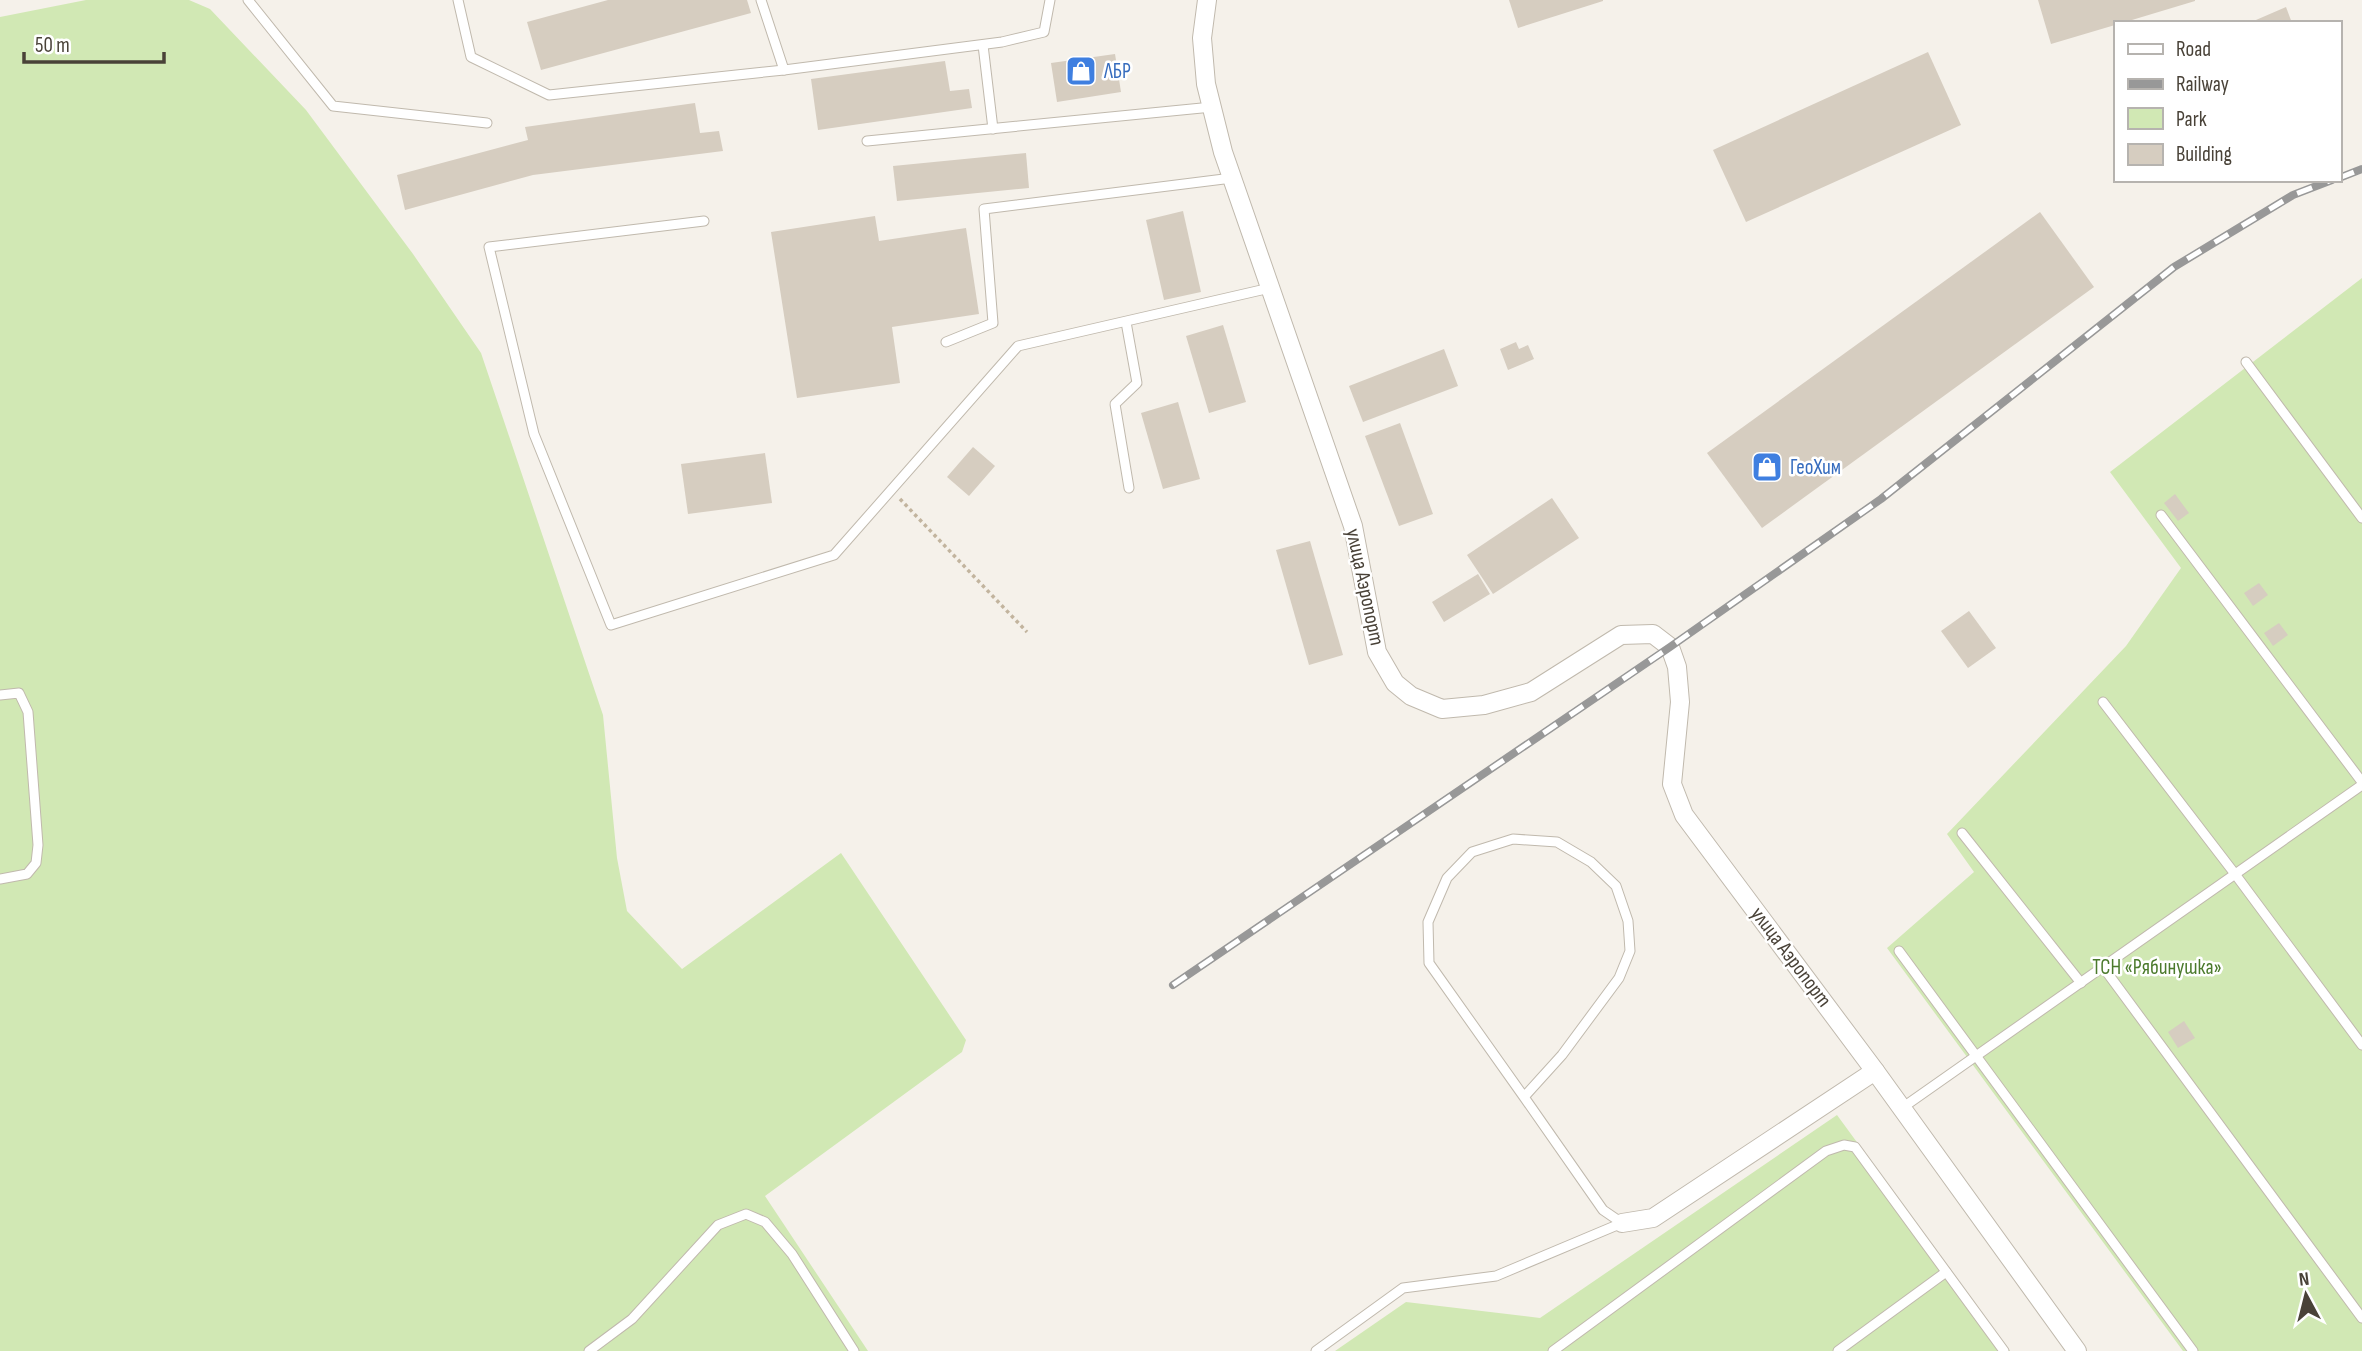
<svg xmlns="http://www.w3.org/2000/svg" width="2362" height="1351" viewBox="0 0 2362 1351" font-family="'Sofia Sans Condensed',sans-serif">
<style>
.green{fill:#d1e8b4}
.building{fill:#d6cdc0}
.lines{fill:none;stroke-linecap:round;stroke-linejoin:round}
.lane-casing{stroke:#c0b9ad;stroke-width:11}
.street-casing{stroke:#c0b9ad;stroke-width:20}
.path{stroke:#c2b49e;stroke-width:3.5;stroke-dasharray:3.5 3.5;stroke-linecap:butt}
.lane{stroke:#fff;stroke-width:9}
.street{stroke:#fff;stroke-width:18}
.rail-casing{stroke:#989898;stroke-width:8}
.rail{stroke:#fff;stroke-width:5;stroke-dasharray:16;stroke-linecap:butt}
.labels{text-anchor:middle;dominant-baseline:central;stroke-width:5;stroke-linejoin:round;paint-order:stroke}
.shop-label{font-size:21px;fill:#366cbe;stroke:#fff;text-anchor:start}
.street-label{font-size:21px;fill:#494238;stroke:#fff}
.park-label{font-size:21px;fill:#4b7a2c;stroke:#fff}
</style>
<rect width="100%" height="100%" fill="#f5f1ea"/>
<!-- green -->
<g class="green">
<path d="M 86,0 L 189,0 L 210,9 L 306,110 L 413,254 L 481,353 L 603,715 L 617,858 L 627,911 L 682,969 L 841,853 L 966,1040 L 962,1052 L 765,1196 L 868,1351 L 0,1351 L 0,17 Z"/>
<path d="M 2362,278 L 2362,1351 L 2183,1351 L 1887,948 L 1974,872 L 1947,834 L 2126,646 L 2181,568 L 2110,472 Z"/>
<path d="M 1837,1115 L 2010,1351 L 1335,1351 L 1406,1302 L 1540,1318 Z"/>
</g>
<!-- building -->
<g class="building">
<path d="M 608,0 L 747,0 L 751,13 L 541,70 L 527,22 Z"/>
<path d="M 1509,0 L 1603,0 L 1603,1 L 1518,28 Z"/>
<path d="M 2038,0 L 2195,0 L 2195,1 L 2122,23 L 2115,23 L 2115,25 L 2051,44 Z"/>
<path d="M 2286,7 L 2292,23 L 2249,23 Z"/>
<path d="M 1928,52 L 1961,125 L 1746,222 L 1713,150 Z"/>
<path d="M 1115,54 L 1121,92 L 1057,102 L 1051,63 Z"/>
<path d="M 945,61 L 950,91 L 969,89 L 972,108 L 818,130 L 811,79 Z"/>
<path d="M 695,103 L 700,133 L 719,131 L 723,151 L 533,175 L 405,210 L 397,175 L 528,140 L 525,127 Z"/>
<path d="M 1026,153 L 1029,188 L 897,201 L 893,166 Z"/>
<path d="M 1183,211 L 1201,292 L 1164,300 L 1146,220 Z"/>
<path d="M 2040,212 L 2094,287 L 1762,528 L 1707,453 Z"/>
<path d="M 875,216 L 879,241 L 966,228 L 979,314 L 892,327 L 900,383 L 797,398 L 771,232 Z"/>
<path d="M 1223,325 L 1246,402 L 1209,413 L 1186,336 Z"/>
<path d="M 1516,342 L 1519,349 L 1528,345 L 1534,359 L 1508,370 L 1500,349 Z"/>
<path d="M 1444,349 L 1458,386 L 1363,422 L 1349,386 Z"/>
<path d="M 1178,402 L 1200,479 L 1163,489 L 1141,413 Z"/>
<path d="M 1400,423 L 1433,514 L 1399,526 L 1365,436 Z"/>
<path d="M 973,447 L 995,466 L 969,496 L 947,477 Z"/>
<path d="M 765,453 L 772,503 L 688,514 L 681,464 Z"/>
<path d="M 2175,494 L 2189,513 L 2178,521 L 2164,503 Z"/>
<path d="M 1552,498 L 1579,538 L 1493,594 L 1467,555 Z"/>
<path d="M 1310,541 L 1343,655 L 1309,665 L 1276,550 Z"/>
<path d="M 1478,574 L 1490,594 L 1444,622 L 1432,602 Z"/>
<path d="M 2259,583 L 2268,595 L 2253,606 L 2244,593 Z"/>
<path d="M 1969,611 L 1996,648 L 1968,668 L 1941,631 Z"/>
<path d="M 2279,623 L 2288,635 L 2273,646 L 2264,633 Z"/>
<path d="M 2184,1021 L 2195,1038 L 2178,1048 L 2168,1032 Z"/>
</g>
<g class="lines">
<!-- lane casing -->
<g class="lane-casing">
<g id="lane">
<path d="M 248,0 L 333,106 L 487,123"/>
<path d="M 458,0 L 471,57 L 549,95 L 784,70 L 1002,42 L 1044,32 L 1050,0"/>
<path d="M 761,0 L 784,70"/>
<path d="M 983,45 L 993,129"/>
<path d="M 867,141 L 1212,107"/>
<path d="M 704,221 L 489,247 L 534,434 L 611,625 L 834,555 L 1018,346 L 1270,288"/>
<path d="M 1126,322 L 1137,383 L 1115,404 L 1129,488"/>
<path d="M 946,342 L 993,323 L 984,209 L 1232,178"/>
<path d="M 2246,362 L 2362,518"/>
<path d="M 2161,515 L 2362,782"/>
<path d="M 0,695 L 19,693 L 28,712 L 38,845 L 36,863 L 27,874 L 0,879"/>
<path d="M 2103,702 L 2235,874 L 2362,1045"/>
<path d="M 1962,833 L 2081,983"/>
<path d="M 1899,951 L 2193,1351"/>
<path d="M 2103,967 L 2362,1318"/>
<path d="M 1524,1097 L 1562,1055 L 1619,978 L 1630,951 L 1628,921 L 1616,886 L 1591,862 L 1557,842 L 1513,839 L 1472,852 L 1447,878 L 1428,922 L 1429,963 L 1524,1097 L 1603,1210 L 1622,1223"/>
<path d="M 1902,1108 L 2362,785"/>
<path d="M 589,1351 L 632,1319 L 718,1225 L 746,1214 L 765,1222 L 792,1254 L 854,1351"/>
<path d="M 1316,1351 L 1403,1288 L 1496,1276 L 1622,1223"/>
<path d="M 1553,1351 L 1826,1151 L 1844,1145 L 1855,1147 L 2004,1351"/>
<path d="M 1838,1351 L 1946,1272"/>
</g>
</g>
<!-- street casing -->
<g class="street-casing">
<g id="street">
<path d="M 1207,0 L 1202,38 L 1206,84 L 1223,152 L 1353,526 L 1377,652 L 1395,683 L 1411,696 L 1442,709 L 1484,705 L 1531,692 L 1621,635 L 1653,634 L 1670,647 L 1677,667 L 1680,702 L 1672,784 L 1684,815 L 1875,1071 L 2077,1351"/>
<path d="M 1622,1223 L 1653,1218 L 1875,1071"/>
</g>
</g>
<!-- path -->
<path class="path" d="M 900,499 L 1027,632"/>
<!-- lane -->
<use href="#lane" class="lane"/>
<!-- street -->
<use href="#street" class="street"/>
<!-- rail casing -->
<g class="rail-casing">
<g id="rail">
<path d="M 2339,178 L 2362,169"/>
<path d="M 1173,985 L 1670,647 L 1881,499 L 2174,267 L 2293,195 L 2332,180"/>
</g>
</g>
<!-- rail -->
<use href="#rail" class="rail"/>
</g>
<!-- icons -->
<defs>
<g id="shop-square" transform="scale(1.575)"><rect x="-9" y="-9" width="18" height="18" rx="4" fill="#3f7fe0" stroke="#fff"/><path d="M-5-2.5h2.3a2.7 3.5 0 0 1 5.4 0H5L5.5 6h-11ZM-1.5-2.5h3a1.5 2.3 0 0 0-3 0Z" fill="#fff"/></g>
</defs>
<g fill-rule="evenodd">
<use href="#shop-square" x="1081" y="71"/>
<use href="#shop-square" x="1767" y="467"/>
</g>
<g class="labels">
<!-- shop labels -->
<g class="shop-label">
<text x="1104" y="71">ЛБР</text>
<text x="1790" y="467">ГеоХим</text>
</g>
<!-- street labels -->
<g class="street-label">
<text transform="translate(1365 587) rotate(78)">улица Аэропорт</text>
<text transform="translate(1791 957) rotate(53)">улица Аэропорт</text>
</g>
<!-- park labels -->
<g class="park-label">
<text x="2157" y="967">ТСН «Рябинушка»</text>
</g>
</g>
<!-- legend -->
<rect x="2114" y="21" width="228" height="161" fill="#ffffff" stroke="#b6b3af" stroke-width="2"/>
<rect x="2128" y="44" width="35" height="10" fill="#ffffff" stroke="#b6b3af" stroke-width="2"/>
<text x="2176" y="56" font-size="21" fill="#494238">Road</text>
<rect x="2128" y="79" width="35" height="10" fill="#989898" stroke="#b6b3af" stroke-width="2"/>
<text x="2176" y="91" font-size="21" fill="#494238">Railway</text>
<rect x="2128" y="108" width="35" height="21" fill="#d1e8b4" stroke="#b6b3af" stroke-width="2"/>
<text x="2176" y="126" font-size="21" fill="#494238">Park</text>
<rect x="2128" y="144" width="35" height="21" fill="#d6cdc0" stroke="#b6b3af" stroke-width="2"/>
<text x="2176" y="161" font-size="21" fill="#494238">Building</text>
<!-- north arrow -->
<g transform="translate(2306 1295) rotate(353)" stroke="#ffffff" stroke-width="5" paint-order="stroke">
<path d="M0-5L12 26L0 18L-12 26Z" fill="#494238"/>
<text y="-10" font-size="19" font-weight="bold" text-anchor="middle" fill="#494238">N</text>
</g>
<!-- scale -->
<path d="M24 52v10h140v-10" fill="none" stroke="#494238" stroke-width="3.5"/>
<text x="35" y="52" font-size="21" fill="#494238" stroke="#ffffff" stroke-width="5" paint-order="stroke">50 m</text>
</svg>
